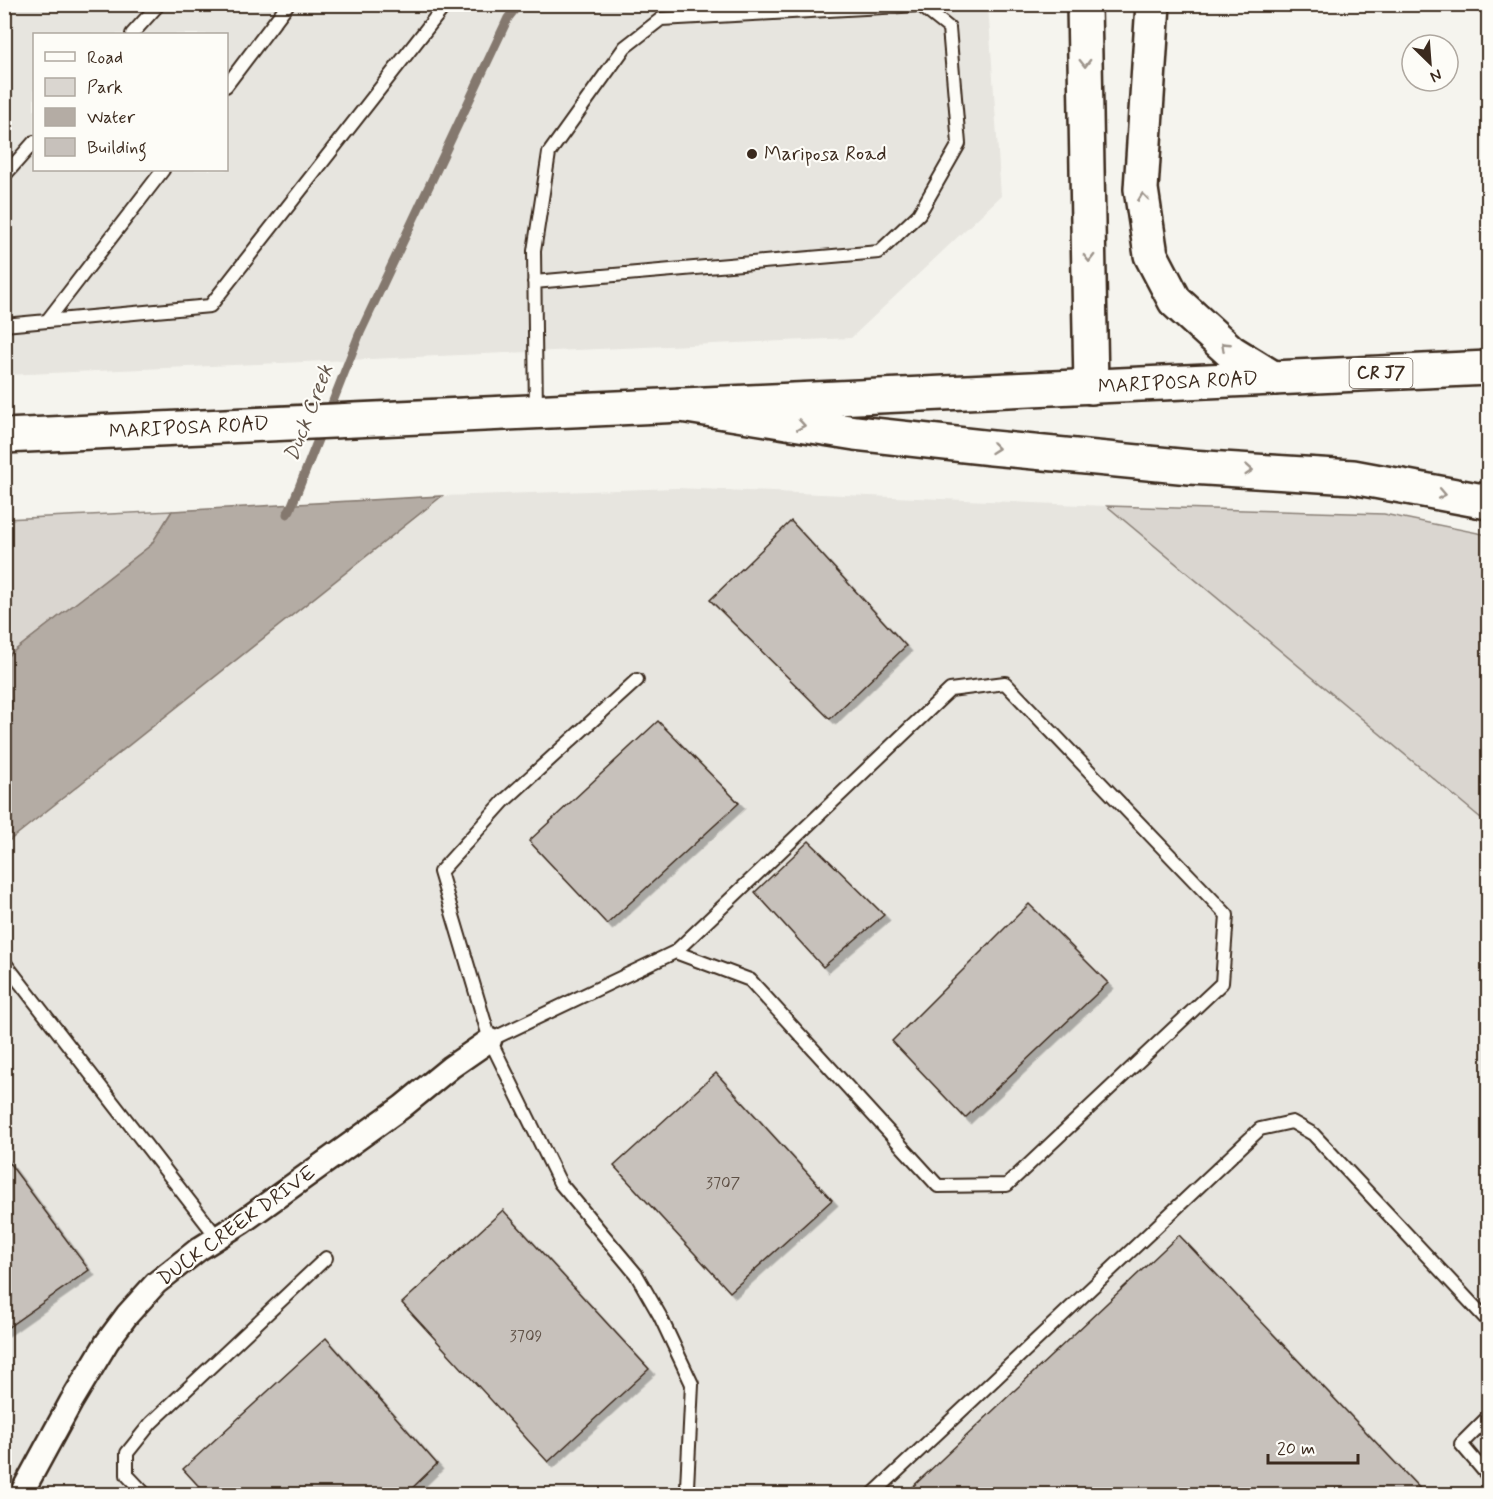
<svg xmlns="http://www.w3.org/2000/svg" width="1493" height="1499" viewBox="0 0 1493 1499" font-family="Mynerve,sans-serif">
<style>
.built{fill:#e7e5df;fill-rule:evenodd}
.green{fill:#dad6d0;stroke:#8a8077;stroke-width:1.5}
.water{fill:#b4aca4;stroke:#84786e;stroke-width:1.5}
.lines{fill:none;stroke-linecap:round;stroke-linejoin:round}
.stream{stroke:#84786e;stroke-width:9}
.building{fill:#c7c1bb;stroke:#3b2a1e;stroke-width:1.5;filter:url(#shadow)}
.service-casing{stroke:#3b2a1e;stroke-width:16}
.minor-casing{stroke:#3b2a1e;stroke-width:27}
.secondary-casing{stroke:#3b2a1e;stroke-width:38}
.primary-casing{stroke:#3b2a1e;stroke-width:38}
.motorway-casing{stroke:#3b2a1e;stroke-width:38}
.service{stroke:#fdfcf7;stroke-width:12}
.minor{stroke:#fdfcf7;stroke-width:22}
.secondary{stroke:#fdfcf7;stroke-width:33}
.primary{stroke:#fdfcf7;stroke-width:33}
.motorway{stroke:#fdfcf7;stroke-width:33}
.oneway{stroke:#9c938a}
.poi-dot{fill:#3b2a1e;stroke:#fdfcf7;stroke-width:2}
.labels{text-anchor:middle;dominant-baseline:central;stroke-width:4.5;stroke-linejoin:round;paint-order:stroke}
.number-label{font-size:16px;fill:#5e5045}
.shield{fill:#fdfcf7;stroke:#75695f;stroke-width:1.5}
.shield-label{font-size:18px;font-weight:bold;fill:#3b2a1e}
.poi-label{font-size:20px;fill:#3b2a1e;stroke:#fdfcf7;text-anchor:start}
.street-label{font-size:20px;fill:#3b2a1e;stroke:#fdfcf7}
.water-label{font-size:21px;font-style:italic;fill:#65584d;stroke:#fdfcf7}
</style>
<defs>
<filter id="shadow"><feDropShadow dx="5.5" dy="5.5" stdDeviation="0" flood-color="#0004"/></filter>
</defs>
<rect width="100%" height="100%" fill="#f5f4ee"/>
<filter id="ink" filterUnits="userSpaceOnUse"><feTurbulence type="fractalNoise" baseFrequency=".0167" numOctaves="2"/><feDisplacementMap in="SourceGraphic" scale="12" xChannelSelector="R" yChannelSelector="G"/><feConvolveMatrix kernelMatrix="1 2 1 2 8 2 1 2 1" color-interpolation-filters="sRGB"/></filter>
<g filter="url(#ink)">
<!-- built -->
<g class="built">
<path d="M 4,5 L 988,5 L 1001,196 L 851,338 L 5,375 ZM 34,34 L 226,34 L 226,170 L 34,170 Z"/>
<path d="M 676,488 L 1107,506 L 1488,824 L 1488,1494 L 5,1494 L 5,844 L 442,496 Z"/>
</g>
<!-- green -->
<g class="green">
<path d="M 1107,506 L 1384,514 L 1488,535 L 1488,824 Z"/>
<path d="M 172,511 L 151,545 L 5,658 L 5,519 Z"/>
</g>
<!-- water -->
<path class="water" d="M 442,496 L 5,844 L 5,658 L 151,545 L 172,511 Z"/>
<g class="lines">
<!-- stream -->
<g class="stream">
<path d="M 328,414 L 359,335 L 508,18 L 519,4"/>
<path d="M 287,514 L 290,510 L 323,427"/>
</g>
</g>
<!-- building -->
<g class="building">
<path d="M 791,521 L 906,646 L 830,719 L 710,600 Z"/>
<path d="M 658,721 L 739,803 L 607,924 L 529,841 Z"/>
<path d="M 809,841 L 884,915 L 823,967 L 755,892 Z"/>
<path d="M 1029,904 L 1108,983 L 965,1118 L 892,1041 Z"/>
<path d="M 716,1073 L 832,1200 L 730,1292 L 614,1166 Z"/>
<path d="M 4,1156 L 89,1270 L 4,1330 Z"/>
<path d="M 503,1210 L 649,1369 L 548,1462 L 402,1303 Z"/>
<path d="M 1179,1235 L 1425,1494 L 905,1494 Z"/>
<path d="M 326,1338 L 437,1464 L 406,1494 L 206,1494 L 183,1469 Z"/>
</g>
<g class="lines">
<!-- service casing -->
<g class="service-casing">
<g id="service">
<path d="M 132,34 L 159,4"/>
<path d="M 226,86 L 288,4"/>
<path d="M 4,176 L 34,142"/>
<path d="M 534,282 L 879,252 L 919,214 L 959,144 L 949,28 L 920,5 L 661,19 L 625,47 L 549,153 L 534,251 L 536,411"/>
<path d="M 47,321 L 163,170"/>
<path d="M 4,325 L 210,306 L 446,4"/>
<path d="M 637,680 L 504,801 L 440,872 L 490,1040 L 560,1183 L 636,1274 L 660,1316 L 692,1384 L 687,1487"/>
<path d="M 4,962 L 217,1237"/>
<path d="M 490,1040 L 675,952 L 750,980 L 938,1186 L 1007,1185 L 1222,983 L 1227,915 L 1005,683 L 950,690 L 675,952"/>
<path d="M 1488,1417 L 1461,1444 L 1488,1476"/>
<path d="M 145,1494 L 127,1475 L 127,1453 L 151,1423 L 326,1258"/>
<path d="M 873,1494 L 1260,1129 L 1292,1122 L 1313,1134 L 1488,1321"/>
</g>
</g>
<!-- minor casing -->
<g class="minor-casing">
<path id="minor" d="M 21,1494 L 71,1402 L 107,1342 L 127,1315 L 156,1283 L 199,1249 L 242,1222 L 402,1107 L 451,1067 L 490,1040"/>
</g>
<!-- secondary casing -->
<g class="secondary-casing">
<path id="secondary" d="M 4,436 L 1273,378"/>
</g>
<!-- primary casing -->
<g class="primary-casing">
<path id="primary" d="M 1273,378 L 1488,368"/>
</g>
<!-- motorway casing -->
<g class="motorway-casing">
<g id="motorway">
<path d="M 1084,4 L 1091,387"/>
<path d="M 1153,4 L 1141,189 L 1151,255 L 1175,301 L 1231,352 L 1273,378"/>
<path d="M 681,405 L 855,433 L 992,448 L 1190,467 L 1353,477 L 1488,502"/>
</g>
</g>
<!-- service -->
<use href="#service" class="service"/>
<!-- minor -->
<use href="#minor" class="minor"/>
<!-- secondary -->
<use href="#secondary" class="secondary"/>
<!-- primary -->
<use href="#primary" class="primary"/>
<!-- motorway -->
<use href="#motorway" class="motorway"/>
</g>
<!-- one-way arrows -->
<defs><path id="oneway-chevron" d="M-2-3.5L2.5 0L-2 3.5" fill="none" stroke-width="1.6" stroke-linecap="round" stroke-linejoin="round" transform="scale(1.5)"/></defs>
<g class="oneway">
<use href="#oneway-chevron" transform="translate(1085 63) rotate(89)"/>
<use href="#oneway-chevron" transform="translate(1143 197) rotate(-97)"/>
<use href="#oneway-chevron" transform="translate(1089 258) rotate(89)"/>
<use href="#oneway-chevron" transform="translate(1225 346) rotate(-137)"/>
<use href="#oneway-chevron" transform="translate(801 425) rotate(9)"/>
<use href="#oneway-chevron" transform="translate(995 448) rotate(6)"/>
<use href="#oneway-chevron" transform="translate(1249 470) rotate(4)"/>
<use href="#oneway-chevron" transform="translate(1442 494) rotate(11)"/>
</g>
</g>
<!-- markers -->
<circle class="poi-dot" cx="752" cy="154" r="6"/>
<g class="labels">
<!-- number labels -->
<g class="number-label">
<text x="723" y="1183">3707</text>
<text x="526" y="1336">3709</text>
</g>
<!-- shield labels -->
<rect class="shield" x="1349.5" y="358" width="63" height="30" rx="4.5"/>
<g class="shield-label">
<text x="1381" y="373">CR J7</text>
</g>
<!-- poi labels -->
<g class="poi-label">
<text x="764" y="154">Mariposa Road</text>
</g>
<!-- street labels -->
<g class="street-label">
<text transform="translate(1178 383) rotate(-3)">MARIPOSA ROAD</text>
<text transform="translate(189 428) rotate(-3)">MARIPOSA ROAD</text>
<text transform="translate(237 1226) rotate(-36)">DUCK CREEK DRIVE</text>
</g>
<!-- water labels -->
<g class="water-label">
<text transform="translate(309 413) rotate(-69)">Duck Creek</text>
</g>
</g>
<!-- margin -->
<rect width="1493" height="1499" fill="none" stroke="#fdfcf7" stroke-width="24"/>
<rect x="12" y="12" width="1469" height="1475" fill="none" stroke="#3b2a1e" stroke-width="2" filter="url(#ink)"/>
<!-- legend -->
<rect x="33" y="33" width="195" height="138" fill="#fdfcf7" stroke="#afa8a0" stroke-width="1.5"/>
<rect x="45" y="52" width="30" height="9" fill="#fdfcf7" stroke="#afa8a0" stroke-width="1.5"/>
<text x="87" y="63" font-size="18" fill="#3b2a1e">Road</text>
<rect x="45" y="78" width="30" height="18" fill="#dad6d0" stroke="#afa8a0" stroke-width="1.5"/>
<text x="87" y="93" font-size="18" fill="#3b2a1e">Park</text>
<rect x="45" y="108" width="30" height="18" fill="#b4aca4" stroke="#afa8a0" stroke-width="1.5"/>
<text x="87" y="123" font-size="18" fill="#3b2a1e">Water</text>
<rect x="45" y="138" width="30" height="18" fill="#c7c1bb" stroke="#afa8a0" stroke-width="1.5"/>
<text x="87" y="153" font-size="18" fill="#3b2a1e">Building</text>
<!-- north arrow -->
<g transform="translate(1430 63) rotate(155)"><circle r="28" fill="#fdfcf7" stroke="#afa8a0" stroke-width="1.5"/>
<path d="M0-4.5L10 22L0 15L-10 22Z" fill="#3b2a1e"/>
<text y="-9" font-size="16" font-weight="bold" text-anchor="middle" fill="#3b2a1e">N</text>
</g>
<!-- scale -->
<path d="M1268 1454v9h90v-9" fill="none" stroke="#3b2a1e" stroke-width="3"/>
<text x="1277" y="1454" font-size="18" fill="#3b2a1e" stroke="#fdfcf7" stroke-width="4.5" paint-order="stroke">20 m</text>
</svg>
